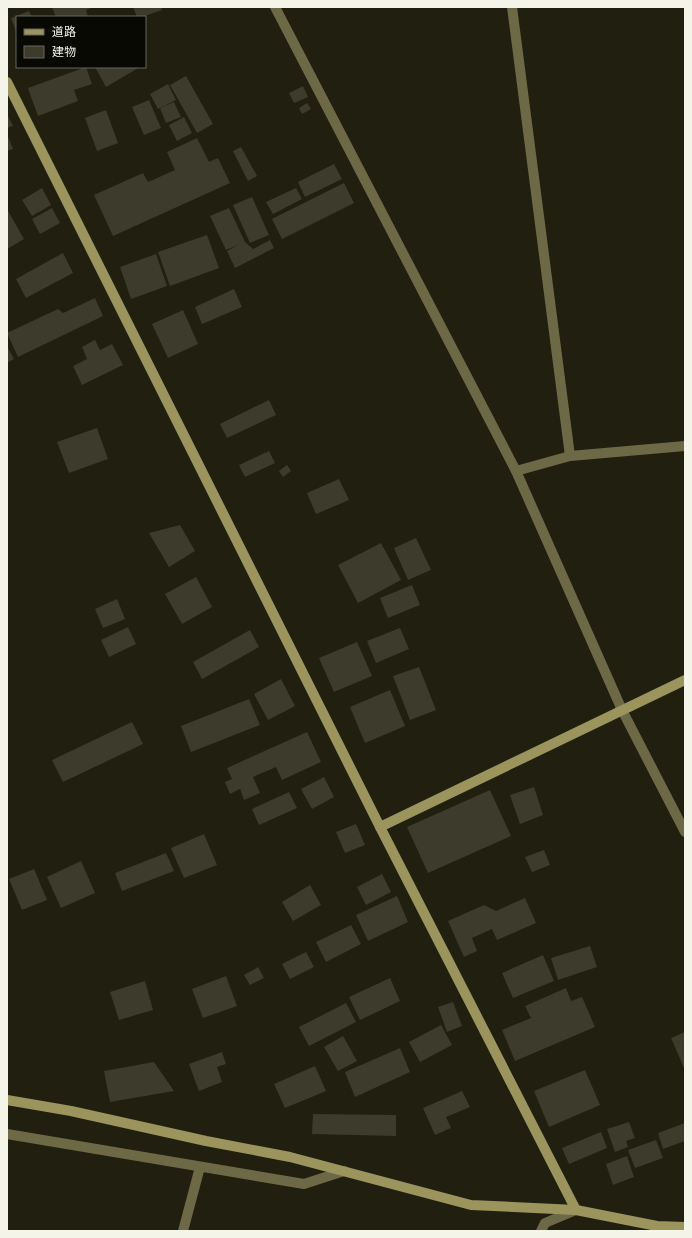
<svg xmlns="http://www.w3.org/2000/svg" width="692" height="1238" viewBox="0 0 692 1238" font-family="'Source Sans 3','Noto Sans JP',sans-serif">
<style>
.building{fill:#3d3b2b}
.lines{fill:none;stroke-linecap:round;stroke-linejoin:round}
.street{stroke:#6d6947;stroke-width:10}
.secondary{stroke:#9b945d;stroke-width:10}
</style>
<rect width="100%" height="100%" fill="#211f10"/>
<!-- building -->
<g class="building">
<path d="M 52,7 L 93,7 L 86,10 L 88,17 L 56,17 Z"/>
<path d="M 133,7 L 161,7 L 162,10 L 142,17 L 137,17 Z"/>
<path d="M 29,11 L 32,17 L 17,17 L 17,34 L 11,18 Z"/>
<path d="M 86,67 L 92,84 L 74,90 L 78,101 L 38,116 L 28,88 Z"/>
<path d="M 95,67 L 140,67 L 106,87 Z"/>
<path d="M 186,76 L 213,124 L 197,133 L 170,85 Z"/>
<path d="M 168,84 L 176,100 L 158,109 L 150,94 Z"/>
<path d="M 303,86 L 308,97 L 294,103 L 289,93 Z"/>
<path d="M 149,100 L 161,128 L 144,135 L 132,107 Z"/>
<path d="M 174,102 L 181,117 L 166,123 L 160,108 Z"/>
<path d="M 307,103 L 311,109 L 302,114 L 299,108 Z"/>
<path d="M 106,110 L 118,143 L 97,151 L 85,118 Z"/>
<path d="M 7,114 L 13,126 L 7,128 Z"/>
<path d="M 184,117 L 192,133 L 177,141 L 169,125 Z"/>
<path d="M 7,134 L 13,149 L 7,151 Z"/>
<path d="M 197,138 L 209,162 L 218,158 L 230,183 L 113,236 L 94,195 L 143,173 L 148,182 L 175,170 L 167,152 Z"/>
<path d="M 241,147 L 257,176 L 248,181 L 233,151 Z"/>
<path d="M 334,164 L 342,179 L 305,197 L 298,182 Z"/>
<path d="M 344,183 L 354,203 L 282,239 L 272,219 Z"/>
<path d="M 42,188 L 51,205 L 32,216 L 22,200 Z"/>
<path d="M 296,188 L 302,199 L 273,214 L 266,202 Z"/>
<path d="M 252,197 L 269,235 L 250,243 L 233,205 Z"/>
<path d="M 52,208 L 60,223 L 40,234 L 32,219 Z"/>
<path d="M 229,208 L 245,242 L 253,249 L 270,240 L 274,248 L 235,268 L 227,251 L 238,245 L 226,250 L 210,216 Z"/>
<path d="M 7,209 L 24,239 L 7,249 Z"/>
<path d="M 207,235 L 219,268 L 170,286 L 158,252 Z"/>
<path d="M 63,253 L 73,273 L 26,298 L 16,279 Z"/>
<path d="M 156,254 L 167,286 L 131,299 L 120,267 Z"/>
<path d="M 234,289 L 242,307 L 202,324 L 195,307 Z"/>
<path d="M 95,298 L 103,316 L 18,357 L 7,333 L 58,309 L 63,313 Z"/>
<path d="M 183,310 L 198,344 L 168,358 L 152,324 Z"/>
<path d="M 95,340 L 100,350 L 112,344 L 123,365 L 82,385 L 73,366 L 87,359 L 82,347 Z"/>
<path d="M 7,346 L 14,359 L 7,363 Z"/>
<path d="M 269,400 L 276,415 L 227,438 L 220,424 Z"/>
<path d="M 97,428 L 108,459 L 69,473 L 57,442 Z"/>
<path d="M 269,451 L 275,463 L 245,477 L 239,465 Z"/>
<path d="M 287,465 L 291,471 L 283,477 L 279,471 Z"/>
<path d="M 339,479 L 349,500 L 316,514 L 307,493 Z"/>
<path d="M 180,525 L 195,551 L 169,567 L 149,533 Z"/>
<path d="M 416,538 L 431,570 L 408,580 L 394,548 Z"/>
<path d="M 381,543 L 401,580 L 358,603 L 338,565 Z"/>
<path d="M 196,577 L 212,607 L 182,624 L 165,594 Z"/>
<path d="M 412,585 L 420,605 L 388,618 L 380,598 Z"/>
<path d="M 117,599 L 125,619 L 103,628 L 95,609 Z"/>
<path d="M 128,627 L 136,644 L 109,657 L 101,640 Z"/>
<path d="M 400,628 L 409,649 L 376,663 L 367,641 Z"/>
<path d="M 250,630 L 259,647 L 202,679 L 193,662 Z"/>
<path d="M 357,642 L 372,676 L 334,692 L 319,658 Z"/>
<path d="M 419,667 L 436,710 L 410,720 L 393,676 Z"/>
<path d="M 281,679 L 295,706 L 268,720 L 254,694 Z"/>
<path d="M 390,690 L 405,726 L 365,743 L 350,707 Z"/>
<path d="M 249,699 L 260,725 L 191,752 L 181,726 Z"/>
<path d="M 132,722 L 143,744 L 63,782 L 52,760 Z"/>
<path d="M 307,732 L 321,762 L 282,780 L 276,767 L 253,777 L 260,793 L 244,800 L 240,789 L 230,794 L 225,782 L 232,779 L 227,768 Z"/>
<path d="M 324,777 L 334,797 L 312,809 L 301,789 Z"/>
<path d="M 534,787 L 543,815 L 520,824 L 510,795 Z"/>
<path d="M 490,790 L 511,836 L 428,873 L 407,827 Z"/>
<path d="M 289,792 L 297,808 L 259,825 L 252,809 Z"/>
<path d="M 356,824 L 365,845 L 345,853 L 336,832 Z"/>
<path d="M 204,834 L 217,865 L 184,878 L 171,848 Z"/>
<path d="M 544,850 L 550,865 L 532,872 L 525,857 Z"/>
<path d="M 166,853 L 174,871 L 122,891 L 115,873 Z"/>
<path d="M 81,861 L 95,893 L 61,908 L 47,877 Z"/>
<path d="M 34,869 L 47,900 L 22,910 L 9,879 Z"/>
<path d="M 382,874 L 391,892 L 366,905 L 357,887 Z"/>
<path d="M 310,885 L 321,905 L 293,921 L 282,902 Z"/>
<path d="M 397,896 L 408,922 L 368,941 L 356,915 Z"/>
<path d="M 525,898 L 536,923 L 497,940 L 492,929 L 472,938 L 477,951 L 464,957 L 448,921 L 484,905 L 496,911 Z"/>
<path d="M 351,925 L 361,944 L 326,962 L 316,942 Z"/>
<path d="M 590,946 L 597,967 L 558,980 L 551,958 Z"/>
<path d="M 306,952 L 314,967 L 290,979 L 282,964 Z"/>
<path d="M 543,955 L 554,981 L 513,998 L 502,973 Z"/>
<path d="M 258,967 L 264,978 L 250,985 L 244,975 Z"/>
<path d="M 226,976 L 237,1006 L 203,1018 L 192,989 Z"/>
<path d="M 390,978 L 400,1001 L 360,1020 L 349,997 Z"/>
<path d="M 145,981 L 153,1010 L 119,1020 L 110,992 Z"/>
<path d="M 566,988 L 571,1001 L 582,997 L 595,1027 L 515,1061 L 502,1030 L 531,1018 L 525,1006 Z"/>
<path d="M 453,1002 L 462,1026 L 447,1032 L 438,1007 Z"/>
<path d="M 346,1003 L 356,1022 L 309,1046 L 299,1027 Z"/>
<path d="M 441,1025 L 452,1045 L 420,1062 L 409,1042 Z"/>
<path d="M 685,1032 L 685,1067 L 684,1068 L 671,1038 Z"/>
<path d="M 343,1036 L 357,1061 L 338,1071 L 324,1047 Z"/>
<path d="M 400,1048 L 410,1072 L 355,1097 L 345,1072 Z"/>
<path d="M 222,1052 L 226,1064 L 217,1067 L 222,1082 L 199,1091 L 189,1064 Z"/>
<path d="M 154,1062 L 174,1091 L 110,1102 L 104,1071 Z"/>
<path d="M 315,1066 L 326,1091 L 285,1108 L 274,1084 Z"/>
<path d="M 585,1070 L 600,1105 L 549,1127 L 534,1091 Z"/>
<path d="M 462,1091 L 470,1107 L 446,1117 L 451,1128 L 435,1135 L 423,1108 Z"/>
<path d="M 313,1114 L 396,1115 L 396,1136 L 312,1134 Z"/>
<path d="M 629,1122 L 635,1138 L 626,1141 L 628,1147 L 615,1152 L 607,1129 Z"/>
<path d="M 685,1123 L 685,1141 L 663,1149 L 658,1133 Z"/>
<path d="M 601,1132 L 607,1148 L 569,1164 L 562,1148 Z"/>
<path d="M 656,1140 L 663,1158 L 635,1168 L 628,1150 Z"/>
<path d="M 627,1156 L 634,1177 L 613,1185 L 606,1164 Z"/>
</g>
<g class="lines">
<!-- street -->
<g class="street">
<path d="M 275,7 L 516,471 L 622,710 L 685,832"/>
<path d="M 512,7 L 570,456"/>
<path d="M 516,471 L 570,456 L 685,446"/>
<path d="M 7,1134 L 304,1184 L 344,1171"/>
<path d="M 183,1231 L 200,1167"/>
<path d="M 541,1231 L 545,1223 L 576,1210"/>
</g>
<!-- secondary -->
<g class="secondary">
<path d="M 7,82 L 380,827 L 576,1210"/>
<path d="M 380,827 L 685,680"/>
<path d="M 7,1100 L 71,1111 L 206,1141 L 290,1157 L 471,1205 L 576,1210 L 657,1226 L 685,1227"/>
</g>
</g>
<!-- border -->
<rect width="692" height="1238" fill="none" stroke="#f5f4e9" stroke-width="16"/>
<!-- legend -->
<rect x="16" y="16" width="130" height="52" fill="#090904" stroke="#676760"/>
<rect x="24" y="29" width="20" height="6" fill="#9b945d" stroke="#676760"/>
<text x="52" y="36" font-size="12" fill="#f5f4e9">道路</text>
<rect x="24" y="46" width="20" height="12" fill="#3d3b2b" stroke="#676760"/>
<text x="52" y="56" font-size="12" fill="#f5f4e9">建物</text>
</svg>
